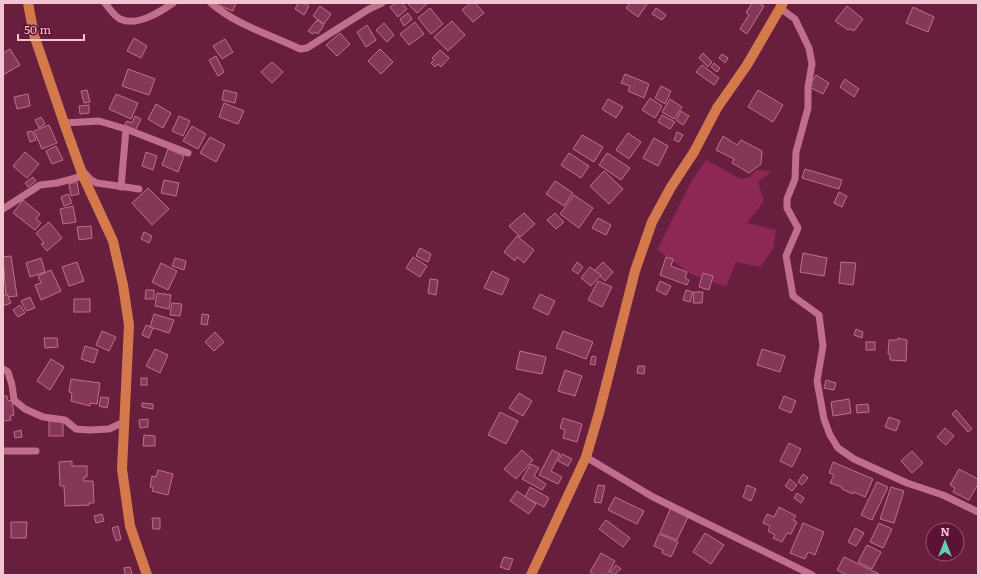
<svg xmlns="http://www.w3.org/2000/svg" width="981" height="578" viewBox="0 0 981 578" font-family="Literata,serif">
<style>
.green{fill:#8d2854}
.building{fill:#843856;stroke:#c16f8c}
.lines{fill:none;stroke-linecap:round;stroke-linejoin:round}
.minor{stroke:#c06e8b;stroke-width:7}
.major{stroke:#d4794c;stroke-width:10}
</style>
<rect width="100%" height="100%" fill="#681e3d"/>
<!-- green -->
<path class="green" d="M 706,160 L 741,179 L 750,177 L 757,170 L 772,171 L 758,182 L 764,201 L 747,223 L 776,230 L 773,249 L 760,267 L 736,262 L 726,287 L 691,274 L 657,250 L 691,182 Z"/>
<!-- building -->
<g class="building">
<path d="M 221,3 L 236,3 L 233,11 L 220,6 Z"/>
<path d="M 298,3 L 303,3 L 309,6 L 304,15 L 295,9 Z"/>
<path d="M 396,3 L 402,3 L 407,9 L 398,17 L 390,7 Z"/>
<path d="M 407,3 L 428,3 L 417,13 Z"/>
<path d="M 470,3 L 475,3 L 484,13 L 473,22 L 462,10 Z"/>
<path d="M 630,3 L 648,3 L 638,17 L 626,8 Z"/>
<path d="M 752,3 L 758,3 L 764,6 L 747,34 L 740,29 L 749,15 L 746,13 Z"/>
<path d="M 320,6 L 331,14 L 324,24 L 313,16 Z"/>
<path d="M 847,6 L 863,19 L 854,31 L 850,29 L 848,30 L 835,21 Z"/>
<path d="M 913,7 L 934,17 L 928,32 L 906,23 Z"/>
<path d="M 430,8 L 443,24 L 431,34 L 418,18 Z"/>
<path d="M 656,8 L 666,15 L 662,20 L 652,14 Z"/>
<path d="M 408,13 L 412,19 L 404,26 L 400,19 Z"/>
<path d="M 317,20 L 324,25 L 318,34 L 315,32 L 313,34 L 308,31 Z"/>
<path d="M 452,21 L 465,35 L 448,51 L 434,37 Z"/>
<path d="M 415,22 L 424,34 L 409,45 L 400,34 Z"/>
<path d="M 384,23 L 394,35 L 387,42 L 376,30 Z"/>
<path d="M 367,25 L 376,40 L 366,47 L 357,32 Z"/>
<path d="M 340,33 L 350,44 L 337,56 L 326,45 Z"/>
<path d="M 134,38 L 147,46 L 141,58 L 127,51 Z"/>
<path d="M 225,39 L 233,52 L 222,59 L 213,46 Z"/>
<path d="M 10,49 L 20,65 L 3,75 L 3,53 Z"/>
<path d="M 380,49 L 393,62 L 381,74 L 368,61 Z"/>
<path d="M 440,50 L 449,58 L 441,67 L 438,64 L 435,67 L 431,63 L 434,60 L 432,58 Z"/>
<path d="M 703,53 L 712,62 L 708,67 L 699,58 Z"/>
<path d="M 722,54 L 728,58 L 725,63 L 719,58 Z"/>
<path d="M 216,56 L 224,72 L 218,76 L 209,60 Z"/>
<path d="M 272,62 L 283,72 L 272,83 L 261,72 Z"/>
<path d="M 714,63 L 720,68 L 717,72 L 711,67 Z"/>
<path d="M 702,65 L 719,78 L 714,85 L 696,72 Z"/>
<path d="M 128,69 L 155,79 L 149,95 L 122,86 Z"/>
<path d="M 625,74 L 649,84 L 644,98 L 628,91 L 630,86 L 621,83 Z"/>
<path d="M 816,75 L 829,83 L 823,94 L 809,87 Z"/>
<path d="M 845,79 L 859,89 L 854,97 L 840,87 Z"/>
<path d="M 661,86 L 671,91 L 665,104 L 655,98 Z"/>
<path d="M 87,90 L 90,102 L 84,103 L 81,91 Z"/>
<path d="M 224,90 L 237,93 L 235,103 L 222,100 Z"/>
<path d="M 758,90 L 783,105 L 773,122 L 748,107 Z"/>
<path d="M 28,94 L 30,106 L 17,109 L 14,97 Z"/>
<path d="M 116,94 L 138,103 L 131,119 L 109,109 Z"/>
<path d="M 650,98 L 662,106 L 655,118 L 642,110 Z"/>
<path d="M 608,99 L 623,107 L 616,118 L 602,109 Z"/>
<path d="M 670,99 L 682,107 L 674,119 L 662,112 Z"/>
<path d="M 224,103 L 244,111 L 238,124 L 219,117 Z"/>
<path d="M 156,104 L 171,113 L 163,128 L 148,119 Z"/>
<path d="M 89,105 L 89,113 L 80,114 L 79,106 Z"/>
<path d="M 681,111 L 689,116 L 683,125 L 676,120 Z"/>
<path d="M 662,115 L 675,122 L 670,129 L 658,122 Z"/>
<path d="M 135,116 L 141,119 L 135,131 L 124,126 L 127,121 L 132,123 Z"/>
<path d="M 179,116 L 190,121 L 183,136 L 172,131 Z"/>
<path d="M 41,117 L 45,124 L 39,128 L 35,120 Z"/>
<path d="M 49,125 L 57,143 L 42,149 L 34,131 Z"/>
<path d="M 192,126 L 206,134 L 198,149 L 183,141 Z"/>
<path d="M 32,131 L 36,140 L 30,142 L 27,132 Z"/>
<path d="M 677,132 L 683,135 L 679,142 L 674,140 Z"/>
<path d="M 628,133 L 641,142 L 629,159 L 616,150 Z"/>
<path d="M 582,135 L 603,147 L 594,162 L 573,149 Z"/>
<path d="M 723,136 L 737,145 L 741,140 L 762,151 L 761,164 L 749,173 L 732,163 L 734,159 L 716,150 Z"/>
<path d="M 210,137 L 225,145 L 216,162 L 200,153 Z"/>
<path d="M 654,138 L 668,146 L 658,166 L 643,158 Z"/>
<path d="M 56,146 L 63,160 L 52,164 L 46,151 Z"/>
<path d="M 168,149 L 184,156 L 178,172 L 162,165 Z"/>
<path d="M 25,152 L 39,164 L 27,178 L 13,166 Z"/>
<path d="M 146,152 L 157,156 L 153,170 L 142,166 Z"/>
<path d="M 569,153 L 589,166 L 581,178 L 561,165 Z"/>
<path d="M 607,153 L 630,168 L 621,180 L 599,165 Z"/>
<path d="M 805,169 L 842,180 L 839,189 L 802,178 Z"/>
<path d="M 604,171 L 623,189 L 609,204 L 590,186 Z"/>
<path d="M 33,177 L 36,181 L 28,187 L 25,183 Z"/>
<path d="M 164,180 L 179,183 L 176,196 L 161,193 Z"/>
<path d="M 555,181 L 573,193 L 564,206 L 546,194 Z"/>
<path d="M 77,182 L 79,194 L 71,196 L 69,184 Z"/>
<path d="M 148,188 L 169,209 L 152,225 L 132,203 Z"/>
<path d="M 839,192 L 847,196 L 842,207 L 834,203 Z"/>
<path d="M 68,194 L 72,203 L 64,206 L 61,197 Z"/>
<path d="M 574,195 L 593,208 L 579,228 L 560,214 Z"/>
<path d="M 23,200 L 40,214 L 36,219 L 41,223 L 35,230 L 13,213 Z"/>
<path d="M 73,206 L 76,222 L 63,224 L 60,209 Z"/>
<path d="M 524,213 L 535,224 L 520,237 L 509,226 Z"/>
<path d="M 555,213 L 564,222 L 556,229 L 547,220 Z"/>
<path d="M 598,218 L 611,225 L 606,235 L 592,228 Z"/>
<path d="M 49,222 L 62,238 L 47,251 L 41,244 L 44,243 L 36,233 Z"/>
<path d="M 91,226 L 92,238 L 79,240 L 77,227 Z"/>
<path d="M 144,232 L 152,236 L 149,243 L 141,239 Z"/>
<path d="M 517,236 L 534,250 L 524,263 L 517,257 L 515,261 L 504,252 Z"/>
<path d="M 420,248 L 431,254 L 428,262 L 416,256 Z"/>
<path d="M 803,253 L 827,258 L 824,276 L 800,272 Z"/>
<path d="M 11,256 L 17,296 L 6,297 L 3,257 Z"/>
<path d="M 413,257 L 427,266 L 420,277 L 406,268 Z"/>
<path d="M 666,257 L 673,259 L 671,266 L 687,272 L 685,278 L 689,280 L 687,285 L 660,275 Z"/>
<path d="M 41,258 L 45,272 L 30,277 L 26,263 Z"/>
<path d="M 175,258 L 186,261 L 184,270 L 172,266 Z"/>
<path d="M 77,262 L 84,281 L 69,286 L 62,267 Z"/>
<path d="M 577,262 L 583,267 L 578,274 L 572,270 Z"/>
<path d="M 603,262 L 613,272 L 605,281 L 594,271 Z"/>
<path d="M 841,262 L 856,263 L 853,285 L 839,283 Z"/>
<path d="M 161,263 L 177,271 L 168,290 L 152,282 Z"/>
<path d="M 590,267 L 601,275 L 591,286 L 581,278 Z"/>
<path d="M 51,270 L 61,291 L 41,300 L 35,285 L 41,283 L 38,276 Z"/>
<path d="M 492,271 L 509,279 L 502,295 L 484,288 Z"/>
<path d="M 703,273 L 713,276 L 709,290 L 699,287 Z"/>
<path d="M 430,279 L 438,280 L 436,295 L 428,293 Z"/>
<path d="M 598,281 L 612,287 L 602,307 L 588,300 Z"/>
<path d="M 660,281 L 671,286 L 666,295 L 656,290 Z"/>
<path d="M 146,290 L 154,290 L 154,299 L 145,299 Z"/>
<path d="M 686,290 L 693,292 L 690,302 L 683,300 Z"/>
<path d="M 694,292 L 703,292 L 702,303 L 693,303 Z"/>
<path d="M 157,293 L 171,295 L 169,309 L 155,306 Z"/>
<path d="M 7,294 L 11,303 L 3,306 L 3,296 Z"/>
<path d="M 540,294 L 555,301 L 548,315 L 533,308 Z"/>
<path d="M 30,297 L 35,308 L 26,311 L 21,301 Z"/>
<rect x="74" y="299" width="16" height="13"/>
<path d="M 172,303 L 182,304 L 180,316 L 170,315 Z"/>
<path d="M 20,305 L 25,313 L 18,317 L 13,310 Z"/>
<path d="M 154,314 L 174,320 L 169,333 L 150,327 Z"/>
<path d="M 202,314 L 209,315 L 207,325 L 201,324 Z"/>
<path d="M 146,325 L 153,328 L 149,338 L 142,335 Z"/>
<path d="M 856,329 L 863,332 L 862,338 L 854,335 Z"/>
<path d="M 102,331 L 116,337 L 109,351 L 96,345 Z"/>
<path d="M 563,331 L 593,342 L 586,359 L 556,348 Z"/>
<path d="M 215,332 L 224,342 L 214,351 L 205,342 Z"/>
<path d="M 44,338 L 57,338 L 58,347 L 45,348 Z"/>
<path d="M 898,338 L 907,340 L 906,361 L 890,360 L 890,354 L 888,354 L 889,340 L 898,340 Z"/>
<rect x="866" y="342" width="9" height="8"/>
<path d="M 85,346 L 98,350 L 94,363 L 81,359 Z"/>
<path d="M 155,349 L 168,355 L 160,373 L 146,366 Z"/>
<path d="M 762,349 L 785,356 L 780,372 L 757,365 Z"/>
<path d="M 520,351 L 546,357 L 542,374 L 516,369 Z"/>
<path d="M 592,356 L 596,357 L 595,365 L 590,364 Z"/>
<path d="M 51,359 L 64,367 L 50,390 L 37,381 Z"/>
<path d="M 638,366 L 645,366 L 644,374 L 637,373 Z"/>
<path d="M 565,370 L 582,376 L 575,396 L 558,391 Z"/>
<rect x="141" y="378" width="6" height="7"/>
<path d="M 71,379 L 100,383 L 97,404 L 90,403 L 90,406 L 71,401 L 72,393 L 69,392 Z"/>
<path d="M 826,380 L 836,383 L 834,390 L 824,388 Z"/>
<path d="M 519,393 L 532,401 L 523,416 L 509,408 Z"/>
<path d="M 3,396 L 7,396 L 8,401 L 12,400 L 14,415 L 10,416 L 11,420 L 3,421 Z"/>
<path d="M 784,396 L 796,401 L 791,413 L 779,408 Z"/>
<path d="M 101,397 L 109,398 L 107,408 L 99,406 Z"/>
<path d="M 849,399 L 851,413 L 833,416 L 831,402 Z"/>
<path d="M 142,403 L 153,404 L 153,409 L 142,407 Z"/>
<path d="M 868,404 L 869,412 L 857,413 L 856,405 Z"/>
<path d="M 956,410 L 972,429 L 968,432 L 952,414 Z"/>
<path d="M 500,412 L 518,421 L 506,444 L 488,435 Z"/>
<path d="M 889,417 L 900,421 L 896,431 L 885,427 Z"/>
<path d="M 563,418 L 582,424 L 577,442 L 563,438 L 565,430 L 560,428 Z"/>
<path d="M 148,419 L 148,427 L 140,428 L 139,420 Z"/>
<rect x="49" y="421" width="14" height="15"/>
<path d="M 945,428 L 954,436 L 946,445 L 937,437 Z"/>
<path d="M 21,430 L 22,437 L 15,438 L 14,432 Z"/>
<path d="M 144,435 L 155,436 L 155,446 L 143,446 Z"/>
<path d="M 789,443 L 801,449 L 792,467 L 780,461 Z"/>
<path d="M 522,450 L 533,460 L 516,479 L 504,469 Z"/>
<path d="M 552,450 L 560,454 L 551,471 L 562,477 L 558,484 L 539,475 Z"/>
<path d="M 912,451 L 923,463 L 912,473 L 901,461 Z"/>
<path d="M 562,454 L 572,459 L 568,466 L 558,461 Z"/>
<path d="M 72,461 L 72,466 L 87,466 L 87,477 L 84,477 L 84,481 L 93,481 L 94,503 L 89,503 L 89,505 L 65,506 L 64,486 L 60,486 L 59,462 Z"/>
<path d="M 833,462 L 873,479 L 865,497 L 854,492 L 853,494 L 842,489 L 842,487 L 830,483 L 834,475 L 829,473 Z"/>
<path d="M 531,464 L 539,468 L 534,476 L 546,484 L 542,490 L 522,479 Z"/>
<path d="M 959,469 L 978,479 L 978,484 L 969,500 L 953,492 L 955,488 L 950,485 Z"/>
<path d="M 158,470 L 173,474 L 168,495 L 152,491 L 153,487 L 150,487 L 152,476 L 156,477 Z"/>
<path d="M 803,474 L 808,478 L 802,485 L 798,482 Z"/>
<path d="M 790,479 L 797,485 L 792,491 L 785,486 Z"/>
<path d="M 877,482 L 888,487 L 872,520 L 861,515 Z"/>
<path d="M 598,485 L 605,486 L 601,503 L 594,502 Z"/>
<path d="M 747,485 L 756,489 L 751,501 L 743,497 Z"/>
<path d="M 530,487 L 549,498 L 544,507 L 525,497 Z"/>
<path d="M 891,487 L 904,491 L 894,523 L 880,519 Z"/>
<path d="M 517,491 L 536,504 L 529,514 L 510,501 Z"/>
<path d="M 797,493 L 804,498 L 801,503 L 794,498 Z"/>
<path d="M 615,497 L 644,511 L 637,524 L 608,510 Z"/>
<path d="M 671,507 L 689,515 L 677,540 L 660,533 Z"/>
<path d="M 779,507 L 796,516 L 793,520 L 797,522 L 791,534 L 787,533 L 782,542 L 773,538 L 775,535 L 768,531 L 770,526 L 763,523 L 767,514 L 774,517 Z"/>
<path d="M 102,514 L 104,521 L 96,523 L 94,516 Z"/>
<path d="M 152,518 L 160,518 L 160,529 L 153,529 Z"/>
<path d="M 606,520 L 630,538 L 623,547 L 599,529 Z"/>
<path d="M 11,522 L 27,522 L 26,538 L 11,538 Z"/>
<path d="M 803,523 L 824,532 L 815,555 L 808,552 L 805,559 L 790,553 Z"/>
<path d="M 879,523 L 892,529 L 883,548 L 870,542 Z"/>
<path d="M 118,526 L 121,539 L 116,541 L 112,528 Z"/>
<path d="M 855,528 L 864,533 L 856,546 L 848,542 Z"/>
<path d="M 705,533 L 724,545 L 711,564 L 693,552 Z"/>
<path d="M 659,534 L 678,542 L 671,557 L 662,553 L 663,550 L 654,546 Z"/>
<path d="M 867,545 L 881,552 L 872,569 L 858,562 Z"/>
<path d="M 601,553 L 615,561 L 607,575 L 594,575 L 590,572 Z"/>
<path d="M 504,557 L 513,559 L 509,570 L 500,567 Z"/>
<path d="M 844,557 L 879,574 L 847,575 L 837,570 Z"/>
<path d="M 616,565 L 621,569 L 614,575 L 610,572 Z"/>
<path d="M 130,567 L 132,574 L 125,575 L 124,568 Z"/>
</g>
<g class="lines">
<!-- minor -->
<g class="minor">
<path d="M 105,3 C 109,8 114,16 120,19 C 137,27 160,12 173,3"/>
<path d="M 211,3 C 236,25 271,35 300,49 L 307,48 L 369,9 L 382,3"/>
<path d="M 780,8 L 795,19 L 809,48 L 812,64 L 808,87 L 808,108 L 796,152 L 795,179 L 787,199 L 787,208 L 798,228 L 786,256 L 793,296 L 819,315 L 823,346 L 817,381 L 824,419 L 830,435 L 838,448 L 854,459 L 907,483 L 943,495 L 978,512"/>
<path d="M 64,123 L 99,121 L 126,129 L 188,153"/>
<path d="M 83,171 L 91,180 L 97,183 L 139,189"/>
<path d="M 121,187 L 126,129"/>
<path d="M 3,209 L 40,185 L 57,183 L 83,176"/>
<path d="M 3,369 L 8,372 L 12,385 L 14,400 L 25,409 L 43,417 L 65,420 L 76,429 L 89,430 L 109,429 L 124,422"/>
<path d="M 3,451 L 36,451"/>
<path d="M 586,457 L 653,497 L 812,575"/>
</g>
<!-- major -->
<g class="major">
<path d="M 28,3 L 34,35 L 64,123 L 83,176 L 113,241 L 123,285 L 129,325 L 122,469 L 130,526 L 147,575"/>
<path d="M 531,575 L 586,457 L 599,413 L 635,271 L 652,222 L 671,187 L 694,152 L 717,108 L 747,65 L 783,3"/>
</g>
</g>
<!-- border -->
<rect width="981" height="578" fill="none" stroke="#f2c4d2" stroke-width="8"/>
<!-- north arrow -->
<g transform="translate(945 542)"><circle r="19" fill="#5c1233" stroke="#985973"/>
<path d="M0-3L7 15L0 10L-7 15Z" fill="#5eceb7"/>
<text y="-6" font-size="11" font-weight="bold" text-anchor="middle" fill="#f2c4d2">N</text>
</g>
<!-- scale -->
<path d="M18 34v6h66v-6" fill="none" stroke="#f2c4d2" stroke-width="2"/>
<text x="24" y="34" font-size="12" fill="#f2c4d2" stroke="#5c1233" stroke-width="3" paint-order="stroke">50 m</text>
</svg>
